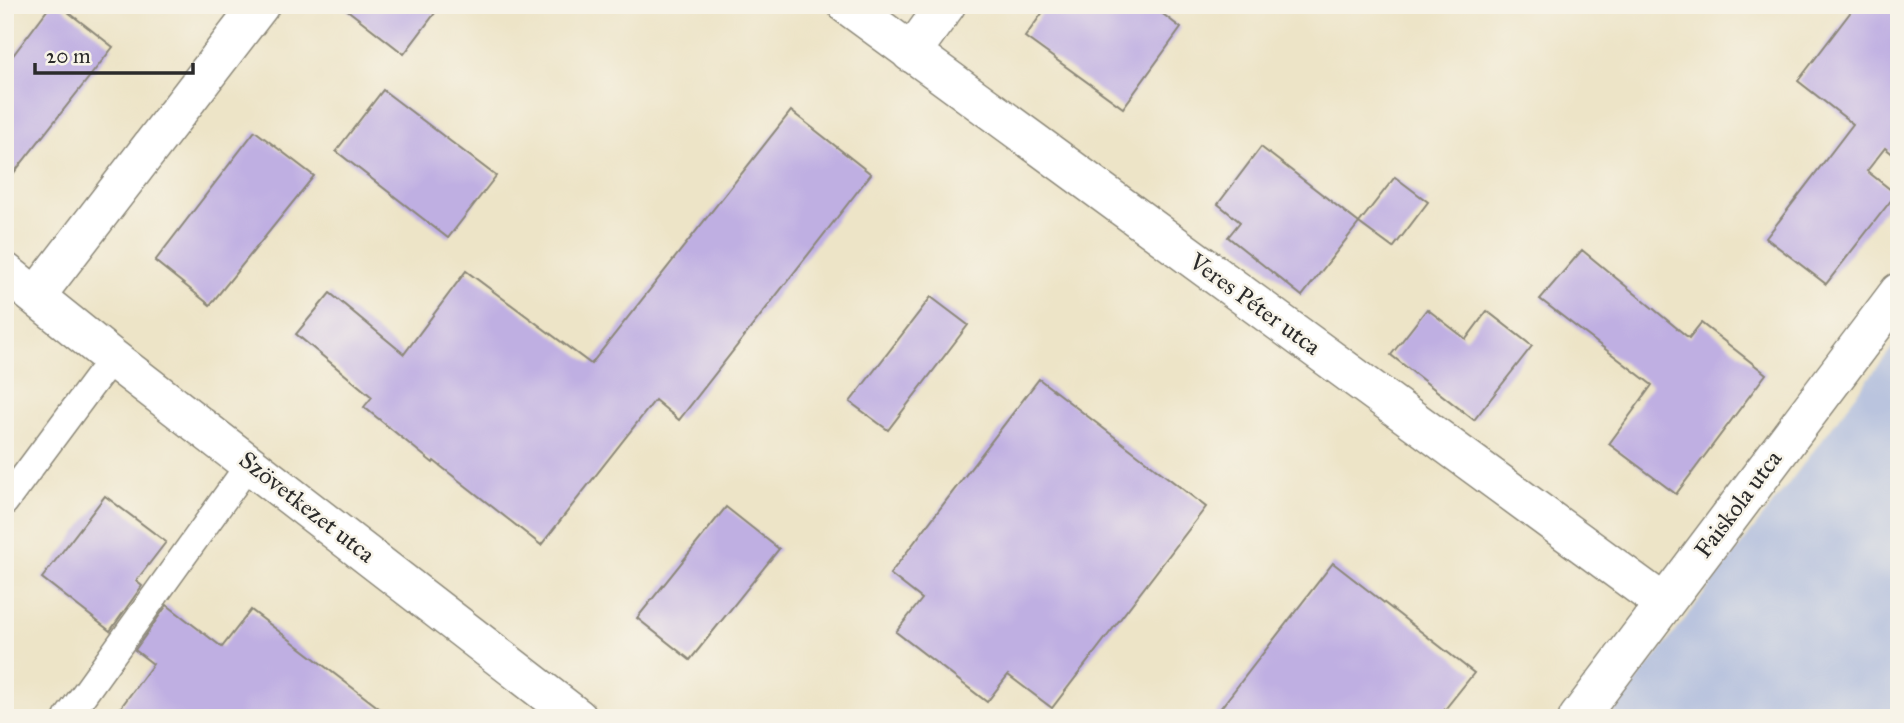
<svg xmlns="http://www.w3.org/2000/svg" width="1904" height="723" viewBox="0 0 1904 723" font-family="'IM FELL Great Primer',serif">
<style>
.industrial{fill:#bac4de}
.building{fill:#bfafe2}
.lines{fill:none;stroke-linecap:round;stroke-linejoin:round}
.lane-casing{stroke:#8c8879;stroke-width:29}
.street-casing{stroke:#8c8879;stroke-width:41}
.lane{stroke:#fff;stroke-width:26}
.street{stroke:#fff;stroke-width:38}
.labels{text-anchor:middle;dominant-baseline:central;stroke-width:5;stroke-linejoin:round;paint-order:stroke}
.street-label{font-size:24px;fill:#2b2b2b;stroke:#f7f3e8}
</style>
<rect width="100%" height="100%" fill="#f7f3e8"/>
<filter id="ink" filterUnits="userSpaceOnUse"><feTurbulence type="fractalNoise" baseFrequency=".0143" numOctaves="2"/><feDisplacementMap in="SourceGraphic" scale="14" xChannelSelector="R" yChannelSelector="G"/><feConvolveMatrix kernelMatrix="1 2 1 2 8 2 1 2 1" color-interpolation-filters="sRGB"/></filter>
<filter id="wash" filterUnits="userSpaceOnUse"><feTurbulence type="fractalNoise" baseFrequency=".00686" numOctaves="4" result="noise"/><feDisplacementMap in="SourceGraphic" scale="28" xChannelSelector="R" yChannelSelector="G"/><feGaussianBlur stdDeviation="1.57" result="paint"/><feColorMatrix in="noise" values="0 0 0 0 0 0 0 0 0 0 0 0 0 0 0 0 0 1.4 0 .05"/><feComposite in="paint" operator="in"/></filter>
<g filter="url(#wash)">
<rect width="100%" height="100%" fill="#ede4c7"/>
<!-- industrial -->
<path class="industrial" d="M 1899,339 L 1899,718 L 1609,718 L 1682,623 Z"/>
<g id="blocks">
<!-- building -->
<g class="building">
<path d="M 51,5 L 59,5 L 113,47 L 5,184 L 5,66 Z"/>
<path d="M 341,5 L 441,5 L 404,54 Z"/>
<path d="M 1048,5 L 1151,5 L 1181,28 L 1123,108 L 1025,37 Z"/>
<path d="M 1856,5 L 1899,5 L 1899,159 L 1885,148 L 1867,171 L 1896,194 L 1826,284 L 1766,238 L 1853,124 L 1798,81 Z"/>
<path d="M 383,90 L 496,176 L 448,238 L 336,151 Z"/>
<path d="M 791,111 L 871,174 L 679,420 L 655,400 L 541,545 L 434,461 L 433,463 L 364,407 L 372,397 L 296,334 L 330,293 L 404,354 L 466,271 L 591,364 Z"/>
<path d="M 255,131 L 314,176 L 210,305 L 155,261 Z"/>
<path d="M 1261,147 L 1359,223 L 1302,296 L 1228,237 L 1240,222 L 1218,204 Z"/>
<path d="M 1395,177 L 1428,202 L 1393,248 L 1359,223 Z"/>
<path d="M 1582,250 L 1689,338 L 1701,323 L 1766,374 L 1676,494 L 1609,444 L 1652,385 L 1540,299 Z"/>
<path d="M 931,297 L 968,325 L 888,430 L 850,402 Z"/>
<path d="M 1427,309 L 1466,339 L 1487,311 L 1532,346 L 1474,420 L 1391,355 Z"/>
<path d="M 1039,379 L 1206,507 L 1052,708 L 1008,675 L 987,702 L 896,632 L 922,599 L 890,574 Z"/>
<path d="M 105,496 L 166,542 L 136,581 L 142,586 L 110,631 L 42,578 Z"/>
<path d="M 726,507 L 779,549 L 690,660 L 637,618 Z"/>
<path d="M 1333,563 L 1474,673 L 1438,718 L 1213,718 Z"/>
<path d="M 167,605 L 222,647 L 251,610 L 392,718 L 113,718 L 153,664 L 135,650 Z"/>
</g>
</g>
</g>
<g filter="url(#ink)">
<use href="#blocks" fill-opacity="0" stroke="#8c8879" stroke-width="2"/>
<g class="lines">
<!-- lane casing -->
<g class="lane-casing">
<g id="lane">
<path d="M 5,502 L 112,358"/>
<path d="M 67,718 L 250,463"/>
</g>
</g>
<!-- street casing -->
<g class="street-casing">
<g id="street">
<path d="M 847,5 L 1663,603"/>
<path d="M 911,53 L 946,5"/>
<path d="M 5,272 L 112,358 L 578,718"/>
<path d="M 36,296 L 260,5"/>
<path d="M 1578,718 L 1899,292"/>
</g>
</g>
<!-- lane -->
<use href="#lane" class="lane"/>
<!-- street -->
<use href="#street" class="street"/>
</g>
</g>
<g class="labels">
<!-- street labels -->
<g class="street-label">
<text transform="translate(1255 304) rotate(36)">Veres Péter utca</text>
<text transform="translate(1738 504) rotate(-53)">Faiskola utca</text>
<text transform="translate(307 507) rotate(38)">Szövetkezet utca</text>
</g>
</g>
<!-- margin -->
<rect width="1904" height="723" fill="none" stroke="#f7f3e8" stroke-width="28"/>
<!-- scale -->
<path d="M35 63v10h158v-10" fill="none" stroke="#2b2b2b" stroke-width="3.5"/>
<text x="46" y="63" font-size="21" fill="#2b2b2b" stroke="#f7f3e8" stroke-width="5" paint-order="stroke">20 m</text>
</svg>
